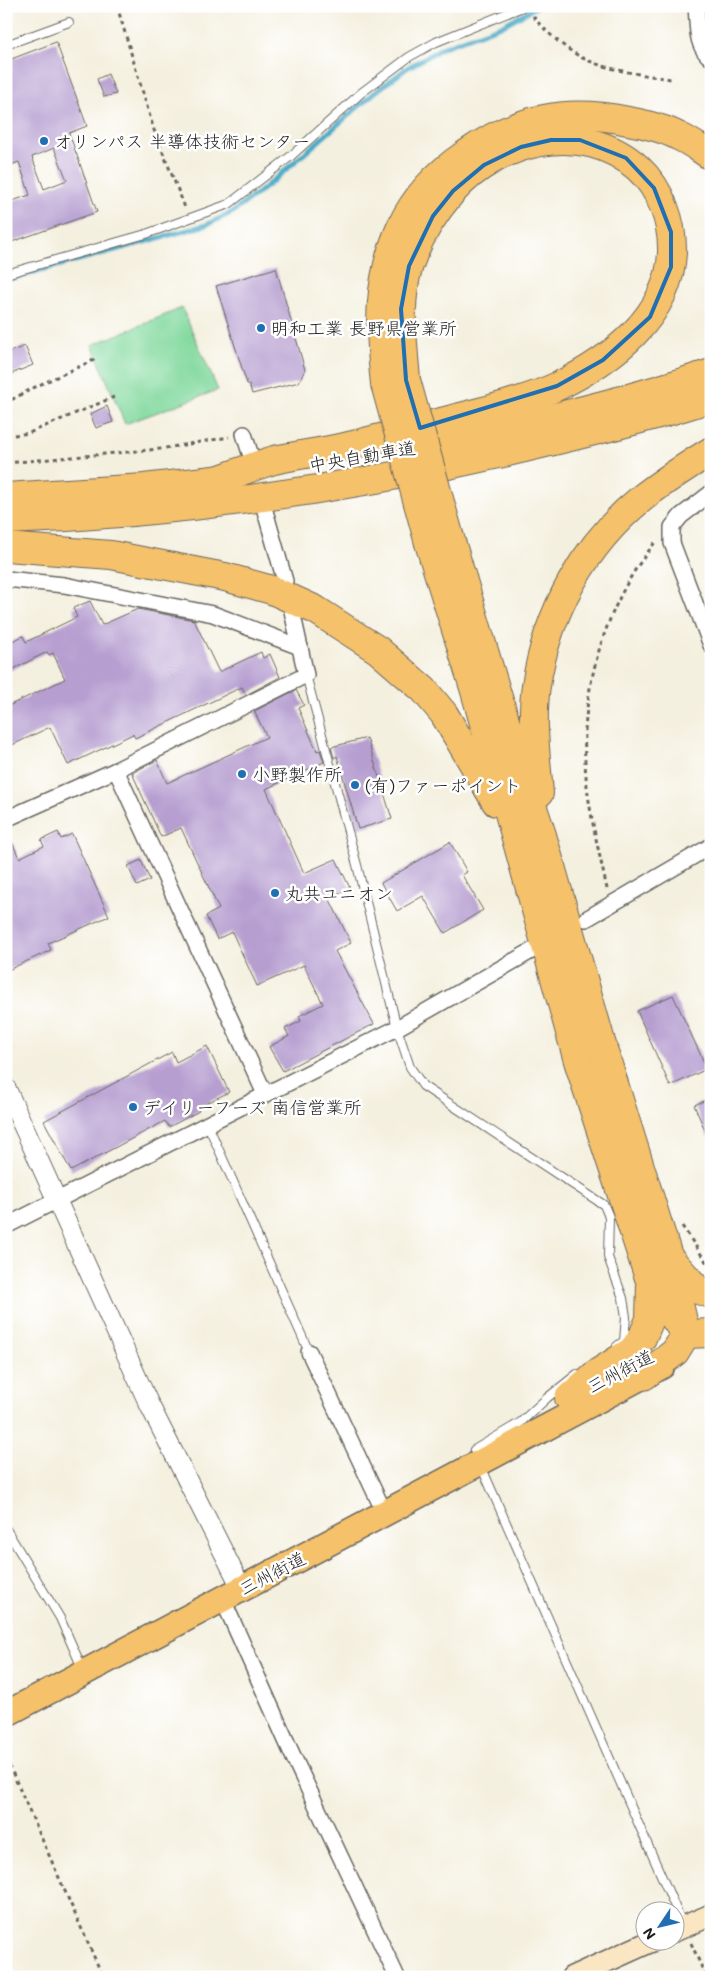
<svg xmlns="http://www.w3.org/2000/svg" width="717" height="1983" viewBox="0 0 717 1983" font-family="Mali,'Klee One',sans-serif">
<style>
.green{fill:#82d99e;stroke:#4f7a5d}
.lines{fill:none;stroke-linecap:round;stroke-linejoin:round}
.stream{stroke:#49aac8;stroke-width:5}
.building{fill:#b69ed0;fill-rule:evenodd}
.service-casing{stroke:#686660;stroke-width:10}
.minor-casing{stroke:#686660;stroke-width:18}
.tertiary-casing{stroke:#686660;stroke-width:21}
.secondary-casing{stroke:#686660;stroke-width:24}
.trunk-casing{stroke:#686660;stroke-width:28}
.motorway-casing{stroke:#686660;stroke-width:30}
.path{stroke:#686660;stroke-width:3;stroke-dasharray:4 4;stroke-linecap:butt}
.service{stroke:#fff;stroke-width:8}
.minor{stroke:#fff;stroke-width:15}
.tertiary{stroke:#fff;stroke-width:19}
.secondary{stroke:#fbe6c4;stroke-width:21}
.trunk{stroke:#f5c16b;stroke-width:25}
.motorway{stroke:#f5c16b;stroke-width:28}
.motorway-bridge-casing{stroke:#686660;stroke-width:30;stroke-linecap:butt}
.motorway-bridge{stroke:#f5c16b;stroke-width:28}
.marked{fill:none;stroke:#1f6fb2;stroke-width:4;stroke-linejoin:round}
.poi-dot{fill:#1f6fb2;stroke:#fff;stroke-width:2}
.labels{text-anchor:middle;dominant-baseline:central;stroke-width:5;stroke-linejoin:round;paint-order:stroke}
.poi-label{font-size:18px;fill:#1c1c1c;stroke:#fff;text-anchor:start}
.street-label{font-size:18px;fill:#1c1c1c;stroke:#fff}
</style>
<rect width="100%" height="100%" fill="#fff"/>
<filter id="ink" filterUnits="userSpaceOnUse"><feTurbulence type="fractalNoise" baseFrequency=".02" numOctaves="2"/><feDisplacementMap in="SourceGraphic" scale="10" xChannelSelector="R" yChannelSelector="G"/><feConvolveMatrix kernelMatrix="1 2 1 2 8 2 1 2 1" color-interpolation-filters="sRGB"/></filter>
<filter id="wash" filterUnits="userSpaceOnUse"><feTurbulence type="fractalNoise" baseFrequency=".0096" numOctaves="4" result="noise"/><feDisplacementMap in="SourceGraphic" scale="20" xChannelSelector="R" yChannelSelector="G"/><feGaussianBlur stdDeviation="1.12" result="paint"/><feColorMatrix in="noise" values="0 0 0 0 0 0 0 0 0 0 0 0 0 0 0 0 0 1.4 0 .05"/><feComposite in="paint" operator="in"/></filter>
<g filter="url(#wash)">
<rect width="100%" height="100%" fill="#f4f0df"/>
<!-- green -->
<path class="green" d="M 182,308 L 218,390 L 125,424 L 92,345 Z"/>
<g class="lines">
<!-- stream -->
<path class="stream" d="M 6,280 L 206,225 L 233,212 L 267,186 L 374,93 L 407,68 L 444,47 L 501,26 L 538,6"/>
</g>
<g id="blocks">
<!-- building -->
<g class="building">
<path d="M 56,42 L 87,126 L 69,133 L 97,212 L 6,244 L 6,203 L 30,195 L 19,162 L 6,167 L 6,61 ZM 54,148 L 67,180 L 44,189 L 32,157 Z"/>
<path d="M 108,74 L 116,94 L 104,97 L 97,79 Z"/>
<path d="M 276,268 L 305,370 L 299,382 L 252,394 L 249,384 L 247,384 L 216,286 Z"/>
<path d="M 25,346 L 33,365 L 6,376 L 6,353 Z"/>
<path d="M 107,406 L 113,422 L 96,428 L 90,414 Z"/>
<path d="M 90,601 L 102,625 L 138,609 L 194,620 L 219,672 L 261,652 L 263,658 L 270,654 L 280,677 L 246,695 L 242,687 L 135,738 L 133,734 L 68,765 L 50,727 L 6,748 L 6,707 L 65,679 L 53,653 L 49,655 L 47,652 L 6,673 L 6,644 L 23,636 L 26,642 L 77,617 L 73,608 Z"/>
<path d="M 296,690 L 304,705 L 298,708 L 317,751 L 320,750 L 324,762 L 266,789 L 304,873 L 336,859 L 350,888 L 329,898 L 351,943 L 335,951 L 374,1024 L 283,1071 L 269,1047 L 289,1036 L 285,1029 L 301,1021 L 299,1016 L 323,1004 L 304,965 L 257,986 L 232,932 L 217,939 L 206,916 L 219,909 L 181,828 L 161,837 L 132,773 L 157,760 L 167,783 L 267,737 L 254,711 Z"/>
<path d="M 367,738 L 392,819 L 358,829 L 337,756 L 334,758 L 331,747 Z"/>
<path d="M 6,828 L 19,858 L 44,846 L 41,840 L 58,832 L 61,839 L 72,834 L 109,916 L 48,943 L 51,950 L 6,971 Z"/>
<path d="M 450,842 L 467,872 L 462,875 L 483,910 L 445,933 L 423,896 L 397,911 L 381,883 Z"/>
<path d="M 141,860 L 150,880 L 137,886 L 128,866 Z"/>
<path d="M 673,995 L 707,1069 L 670,1086 L 637,1011 Z"/>
<path d="M 207,1046 L 229,1092 L 197,1108 L 199,1111 L 169,1127 L 165,1121 L 71,1171 L 44,1121 L 172,1052 L 176,1062 Z"/>
<path d="M 711,1098 L 711,1144 L 694,1105 Z"/>
</g>
</g>
</g>
<g filter="url(#ink)">
<use href="#blocks" fill-opacity="0" stroke="#686660" stroke-width="1"/>
<g class="lines">
<!-- service casing -->
<g class="service-casing">
<g id="service">
<path d="M 6,45 L 69,22"/>
<path d="M 6,274 L 146,234 L 229,204 L 291,156 L 361,93 L 409,57 L 436,42 L 525,6"/>
<path d="M 306,675 L 357,865 L 397,1028 L 410,1067 L 423,1086 L 604,1205 L 609,1217 L 608,1257 L 623,1298 L 626,1317 L 624,1341 L 617,1346"/>
<path d="M 207,1123 L 309,1352"/>
<path d="M 577,1374 L 547,1398 L 521,1422 L 474,1450 L 683,1925"/>
<path d="M 6,1529 L 60,1618 L 83,1670"/>
</g>
</g>
<!-- minor casing -->
<g class="minor-casing">
<g id="minor">
<path d="M 696,6 C 698,25 695,46 711,58"/>
<path d="M 244,434 L 251,456"/>
<path d="M 711,493 L 681,516 L 672,527 L 672,543 L 711,645"/>
<path d="M 265,511 L 285,581"/>
<path d="M 6,579 L 64,585 L 213,614 L 300,647"/>
<path d="M 116,770 L 306,675 L 292,611"/>
<path d="M 6,819 L 116,770 L 265,1094"/>
<path d="M 586,919 L 711,846"/>
<path d="M 6,1226 L 397,1028 L 533,950"/>
<path d="M 309,1352 L 385,1514"/>
<path d="M 223,1600 L 293,1756 L 397,1977"/>
</g>
</g>
<!-- tertiary casing -->
<g class="tertiary-casing">
<path id="tertiary" d="M 6,1088 L 148,1402 L 242,1589"/>
</g>
<!-- secondary casing -->
<g class="secondary-casing">
<g id="secondary">
<path d="M 674,1931 L 711,1915"/>
<path d="M 572,1977 L 654,1940"/>
</g>
</g>
<!-- trunk casing -->
<g class="trunk-casing">
<path id="trunk" d="M 6,1714 L 662,1366"/>
</g>
<!-- motorway casing -->
<g class="motorway-casing">
<g id="motorway">
<path d="M 385,384 C 379,328 377,280 401,227 C 415,197 439,172 466,154 C 516,118 567,108 628,121 C 645,124 663,128 678,136 C 690,141 700,149 711,156"/>
<path d="M 404,448 C 508,430 611,406 711,373"/>
<path d="M 215,481 C 234,474 254,466 274,460 C 302,454 330,451 357,444 C 394,435 431,424 468,415 C 498,407 530,399 558,386 C 611,360 669,317 672,253 C 673,223 661,189 638,168 C 582,118 498,140 451,193 C 433,214 418,239 409,265 C 397,302 403,342 406,380"/>
<path d="M 6,497 L 144,488 L 231,478"/>
<path d="M 6,520 C 191,513 375,485 554,441 C 607,428 660,415 711,398"/>
<path d="M 450,538 L 516,757 L 542,835 L 604,1052 L 668,1256 L 686,1334 L 675,1352 L 644,1376"/>
<path d="M 429,543 L 475,691 L 578,1061 L 651,1284 L 679,1325"/>
<path d="M 6,547 L 111,555 L 225,577 L 272,590 L 316,610 L 378,650 L 424,690 L 444,714 L 496,802"/>
<path d="M 539,793 C 536,758 531,721 536,686 C 547,613 584,545 642,498 C 663,481 687,466 711,451"/>
<path d="M 670,1259 L 698,1290 L 711,1294"/>
<path d="M 686,1334 L 711,1333"/>
<path d="M 569,1398 L 596,1374 L 632,1351 L 642,1338 L 650,1319 L 651,1284"/>
</g>
</g>
<!-- path -->
<g class="path">
<path d="M 117,6 L 154,130 L 186,210"/>
<path d="M 533,16 C 544,31 570,53 587,60 C 612,71 644,75 671,79"/>
<path d="M 6,405 L 9,401 L 39,385 L 98,358"/>
<path d="M 6,436 L 29,433 L 114,397"/>
<path d="M 6,463 L 160,449 L 229,437"/>
<path d="M 607,889 C 598,847 587,805 585,762 C 582,698 599,630 632,575 C 639,563 648,552 656,541"/>
<path d="M 682,1226 L 711,1269"/>
<path d="M 6,1758 L 103,1977"/>
<path d="M 691,1943 L 706,1977"/>
</g>
<!-- service -->
<use href="#service" class="service"/>
<!-- minor -->
<use href="#minor" class="minor"/>
<!-- tertiary -->
<use href="#tertiary" class="tertiary"/>
<!-- secondary -->
<use href="#secondary" class="secondary"/>
<!-- trunk -->
<use href="#trunk" class="trunk"/>
<!-- motorway -->
<use href="#motorway" class="motorway"/>
<!-- motorway-bridge casing -->
<g class="motorway-bridge-casing">
<g id="motorway-bridge">
<path d="M 406,380 L 450,538"/>
<path d="M 385,384 L 429,543"/>
</g>
</g>
<!-- motorway-bridge -->
<use href="#motorway-bridge" class="motorway-bridge"/>
</g>
</g>
<!-- marked area -->
<path class="marked" d="M 551,140 L 580,140 L 626,158 L 654,188 L 671,232 L 671,267 L 650,317 L 603,360 L 557,386 L 420,428 L 406,380 L 401,309 L 409,266 L 433,216 L 453,191 L 484,165 L 521,147 Z"/>
<!-- markers -->
<g class="poi-dot">
<circle cx="44" cy="141" r="5"/>
<circle cx="261" cy="328" r="5"/>
<circle cx="242" cy="774" r="5"/>
<circle cx="355" cy="785" r="5"/>
<circle cx="275" cy="893" r="5"/>
<circle cx="133" cy="1107" r="5"/>
</g>
<g class="labels">
<!-- poi labels -->
<g class="poi-label">
<text x="54" y="141">オリンパス 半導体技術センター</text>
<text x="271" y="328">明和工業 長野県営業所</text>
<text x="252" y="774">小野製作所</text>
<text x="365" y="785">(有)ファーポイント</text>
<text x="285" y="893">丸共ユニオン</text>
<text x="143" y="1107">デイリーフーズ 南信営業所</text>
</g>
<!-- street labels -->
<g class="street-label">
<text transform="translate(362 456) rotate(-10)">中央自動車道</text>
<text transform="translate(620 1371) rotate(-28)">三州街道</text>
<text transform="translate(272 1573) rotate(-28)">三州街道</text>
</g>
</g>
<!-- margin -->
<rect width="717" height="1983" fill="none" stroke="#fff" stroke-width="25"/>
<!-- north arrow -->
<g transform="translate(660 1926) rotate(235)"><circle r="24" fill="#ffffff" stroke="#a4a4a4"/>
<path d="M0-4L9 19L0 12L-9 19Z" fill="#1f6fb2"/>
<text y="-8" font-size="14" font-weight="bold" text-anchor="middle" fill="#1c1c1c">N</text>
</g>
</svg>
